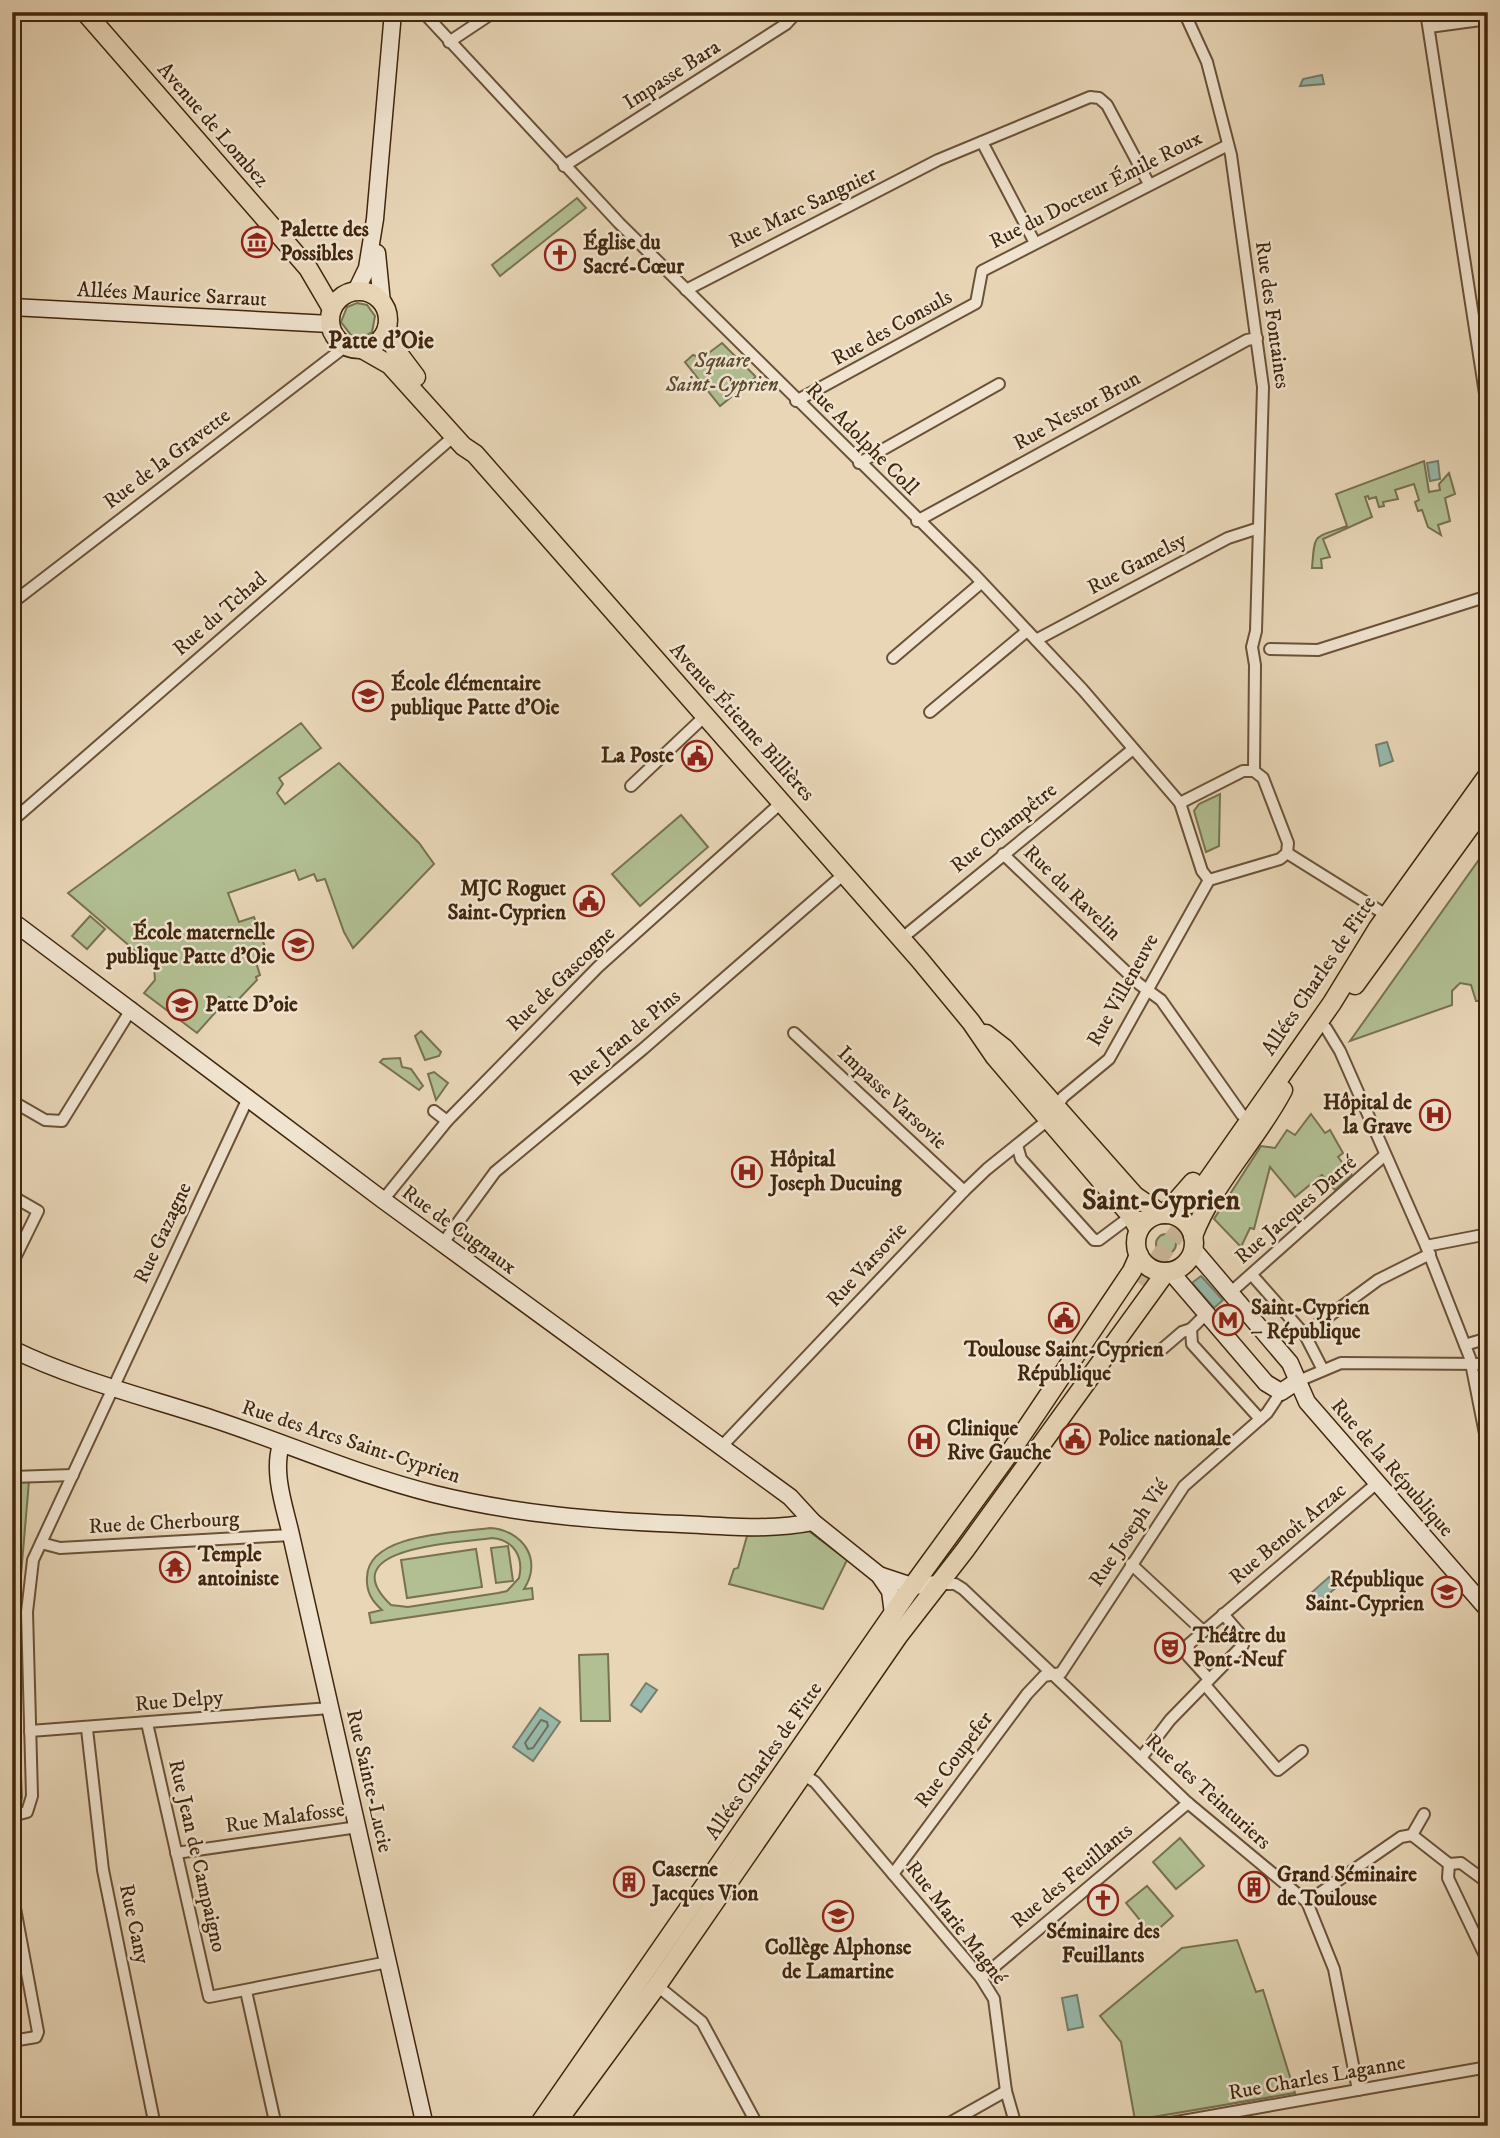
<svg xmlns="http://www.w3.org/2000/svg" width="1500" height="2138" viewBox="0 0 1500 2138" font-family="'IM FELL DW Pica',serif">
<style>
.green{fill:#b1bf92;stroke:#787250;stroke-width:2;fill-rule:evenodd}
.water{fill:#98b9ab;stroke:#757e6c;stroke-width:2}
.lines{fill:none;stroke-linecap:round;stroke-linejoin:round}
.shore{stroke:#6c705c;stroke-width:2}
.primary-tunnel{stroke:#c6b395;stroke-width:18;stroke-dasharray:18 9;stroke-linecap:butt}
.street-casing{stroke:#6a5238;stroke-width:14}
.secondary-casing{stroke:#40260d;stroke-width:19}
.primary-casing{stroke:#40260d;stroke-width:21}
.street{stroke:#f0e4d0;stroke-width:10}
.secondary{stroke:#f0e4d0;stroke-width:16}
.primary{stroke:#e8d6b7;stroke-width:18}
.labels{text-anchor:middle;dominant-baseline:central;stroke-width:5;stroke-linejoin:round;paint-order:stroke}
.street-label{font-size:21px;fill:#40260d;stroke:#f0e4d0}
.poi-label{font-size:21px;font-weight:bold;fill:#40260d;stroke:#f0e4d0;text-anchor:start}
.park-label{font-size:21px;font-style:italic;fill:#5c4c2e;stroke:#f0e4d0}
.quarter-label{font-size:24px;font-weight:bold;fill:#40260d;stroke:#f0e4d0}
.district-label{font-size:28px;font-weight:bold;fill:#40260d;stroke:#f0e4d0}
</style>
<rect width="100%" height="100%" fill="#e8d6b7"/>
<filter id="stains"><feTurbulence type="fractalNoise" baseFrequency=".00286" numOctaves="4"/><feColorMatrix values="0 0 0 0 .2 0 0 0 0 .09 0 0 0 0 .02 0 0 0 .5 -.17"/></filter>
<radialGradient id="worn" r=".72"><stop offset=".6" stop-color="#630" stop-opacity="0"/><stop offset="1" stop-color="#630" stop-opacity=".3"/></radialGradient>
<!-- green -->
<g class="green">
<path d="M 577,198 L 586,208 L 500,276 L 492,265 Z"/>
<path d="M 357,303 L 367,305 L 375,316 L 372,332 L 363,337 L 351,335 L 341,322 L 347,307 Z"/>
<path d="M 722,343 L 756,377 L 720,406 L 685,362 L 693,355 L 702,358 Z"/>
<path d="M 1424,461 L 1429,492 L 1440,490 L 1439,484 L 1449,473 L 1455,494 L 1445,498 L 1450,521 L 1438,525 L 1441,535 L 1428,527 L 1422,510 L 1418,511 L 1415,502 L 1419,500 L 1414,484 L 1395,490 L 1398,499 L 1383,502 L 1384,506 L 1379,507 L 1376,497 L 1369,499 L 1368,496 L 1365,497 L 1372,517 L 1323,539 L 1330,557 L 1321,559 L 1322,568 L 1312,568 C 1315,531 1313,539 1347,526 L 1336,494 Z"/>
<path d="M 301,723 L 321,748 L 279,778 L 283,784 L 277,793 L 285,804 L 339,763 L 419,843 L 434,864 L 353,948 L 344,932 L 325,879 L 317,881 L 314,874 L 299,880 L 295,870 L 228,893 L 239,922 L 254,917 L 268,955 L 255,959 L 260,975 L 256,977 L 257,980 L 236,1002 L 229,997 L 197,1033 L 144,993 L 155,980 L 154,967 L 68,893 Z"/>
<path d="M 1220,794 L 1219,846 L 1206,852 L 1194,811 L 1199,804 Z"/>
<path d="M 681,815 L 708,847 L 640,906 L 612,874 Z"/>
<path d="M 1488,847 L 1488,1001 L 1476,1001 L 1471,985 L 1460,983 L 1452,991 L 1452,1005 L 1350,1041 Z"/>
<path d="M 90,916 L 105,929 L 87,949 L 72,936 Z"/>
<path d="M 421,1031 L 441,1052 L 439,1056 L 425,1060 L 415,1036 Z"/>
<path d="M 400,1058 L 402,1067 L 411,1069 L 423,1086 L 419,1090 L 380,1062 L 383,1059 Z"/>
<path d="M 434,1072 L 448,1083 L 436,1100 L 428,1074 Z"/>
<path d="M 1311,1114 L 1325,1133 L 1330,1130 L 1343,1153 L 1338,1157 L 1352,1175 L 1335,1190 L 1322,1175 L 1295,1197 L 1270,1167 L 1254,1229 L 1250,1228 L 1241,1247 L 1214,1219 L 1261,1146 L 1275,1148 L 1287,1130 L 1295,1135 Z"/>
<circle cx="1166" cy="1244" r="10"/>
<path d="M 29,1481 L 15,1646 L 22,1797 L 21,1803 L 12,1807 L 12,1483 Z"/>
<path d="M 490,1528 C 523,1530 543,1560 524,1589 L 532,1588 L 533,1599 L 371,1623 L 369,1613 L 382,1610 C 372,1601 366,1592 367,1577 C 368,1533 457,1533 490,1528 ZM 492,1538 C 514,1540 524,1557 519,1578 L 507,1591 L 498,1593 L 408,1607 L 391,1605 C 329,1546 461,1543 492,1538 Z"/>
<path d="M 806,1529 L 847,1560 L 823,1609 L 729,1584 L 734,1569 L 738,1568 L 747,1536 Z"/>
<path d="M 508,1546 L 513,1581 L 496,1583 L 491,1548 Z"/>
<path d="M 476,1549 L 482,1587 L 407,1598 L 401,1560 Z"/>
<path d="M 608,1654 L 610,1721 L 581,1721 L 579,1655 Z"/>
<path d="M 1180,1838 L 1204,1866 L 1176,1889 L 1153,1862 Z"/>
<path d="M 1147,1886 L 1173,1916 L 1152,1935 L 1126,1903 Z"/>
<path d="M 1237,1940 L 1256,1992 L 1263,1990 L 1295,2093 L 1135,2120 L 1121,2042 L 1100,2016 L 1182,1948 Z"/>
</g>
<!-- water -->
<g class="water">
<path d="M 1322,75 L 1324,84 L 1300,86 L 1303,79 Z"/>
<path d="M 1438,461 L 1440,479 L 1430,481 L 1427,463 Z"/>
<path d="M 1387,742 L 1393,761 L 1380,766 L 1376,745 Z"/>
<path d="M 1201,1276 L 1223,1300 L 1214,1308 L 1192,1283 Z"/>
<path d="M 1329,1577 L 1338,1586 L 1319,1602 L 1311,1593 Z"/>
<path d="M 646,1683 L 657,1690 L 641,1712 L 631,1705 Z"/>
<path d="M 540,1708 L 560,1722 L 533,1761 L 513,1747 Z"/>
<path d="M 1077,1995 L 1083,2027 L 1068,2030 L 1062,1998 Z"/>
</g>
<g class="lines">
<!-- shore -->
<path class="shore" d="M 541,1720 L 547,1722 L 548,1726 L 533,1748 L 528,1749 L 525,1743 Z"/>
<!-- primary-tunnel -->
<path class="primary-tunnel" d="M 1140,1284 L 1196,1207"/>
<!-- street casing -->
<g class="street-casing">
<g id="street">
<path d="M 423,12 L 619,223 L 974,574 L 1083,690 L 1180,803"/>
<path d="M 1184,12 L 1207,62 L 1231,155 L 1263,387 L 1256,631 L 1252,647 L 1255,665 L 1254,771"/>
<path d="M 1426,12 L 1488,413"/>
<path d="M 1429,27 L 1488,19"/>
<path d="M 449,42 L 494,12"/>
<path d="M 982,142 L 1035,243"/>
<path d="M 564,166 L 786,24 L 797,12"/>
<path d="M 686,290 L 938,160 L 1090,97 L 1099,98 L 1107,105 L 1149,184"/>
<path d="M 796,401 L 976,303 L 982,271 L 1228,145"/>
<path d="M 859,463 L 999,384"/>
<path d="M 917,521 L 1247,340 L 1257,338"/>
<path d="M 12,603 L 346,346"/>
<path d="M 1036,640 L 1228,538 L 1259,528"/>
<path d="M 1270,649 L 1318,650 L 1488,596"/>
<path d="M 893,658 L 981,583"/>
<path d="M 930,712 L 1027,631"/>
<path d="M 1243,771 L 1254,771 L 1263,778 L 1288,843 L 1287,853 L 1280,859 L 1209,880 L 1202,871 L 1180,803 Z"/>
<path d="M 631,786 L 706,715"/>
<path d="M 12,821 L 453,437"/>
<path d="M 1287,853 L 1391,918"/>
<path d="M 1003,854 L 1139,984 L 1161,1000 L 1242,1115"/>
<path d="M 901,939 L 1133,749"/>
<path d="M 1326,1028 L 1340,1051 L 1426,1246 L 1470,1358 L 1488,1449"/>
<path d="M 794,1033 L 964,1191"/>
<path d="M 12,1101 L 45,1120 L 62,1121 L 132,1008"/>
<path d="M 1057,1107 L 1063,1097 L 1109,1059 L 1209,880"/>
<path d="M 434,1111 L 447,1121"/>
<path d="M 1017,1145 L 1021,1159 L 1094,1240 L 1099,1240 L 1131,1216 L 1150,1218"/>
<path d="M 12,1196 L 38,1211 L 12,1264"/>
<path d="M 383,1200 L 447,1121 L 598,967 L 782,802"/>
<path d="M 443,1243 L 495,1172 L 643,1049 L 844,874"/>
<path d="M 1426,1246 L 1488,1234"/>
<path d="M 1252,1275 L 1305,1335 L 1323,1370"/>
<path d="M 1230,1293 L 1385,1155"/>
<path d="M 1206,1314 L 1191,1329 L 1192,1344 L 1260,1419"/>
<path d="M 1314,1327 L 1378,1280 L 1430,1254"/>
<path d="M 1465,1345 L 1488,1338"/>
<path d="M 1161,1350 L 1182,1332 L 1191,1329"/>
<path d="M 1296,1382 L 1341,1363 L 1488,1364"/>
<path d="M 722,1446 L 964,1191 L 987,1169 L 1049,1119"/>
<path d="M 12,1477 L 73,1475"/>
<path d="M 41,1543 L 60,1548 L 291,1535"/>
<path d="M 1131,1564 L 1203,1631"/>
<path d="M 939,1584 L 955,1584 L 963,1589 L 1188,1803 L 1307,1902 L 1334,1969 L 1358,2090"/>
<path d="M 1208,1678 L 1188,1656 L 1189,1644 L 1377,1483"/>
<path d="M 1205,1685 L 1278,1770 L 1302,1751"/>
<path d="M 147,1723 L 209,1997 L 388,1962"/>
<path d="M 87,1729 L 103,1870 L 155,2126"/>
<path d="M 30,1731 L 330,1708"/>
<path d="M 1141,1758 L 1170,1720 L 1243,1645 L 1242,1636 L 1223,1614"/>
<path d="M 804,1775 L 815,1782 L 981,1978 L 994,1999 L 1006,2091 L 1016,2126"/>
<path d="M 12,1816 L 27,1812 L 32,1796 L 27,1612 L 33,1560 L 249,1096"/>
<path d="M 1412,1835 L 1449,1864"/>
<path d="M 1412,1835 L 1424,1814"/>
<path d="M 176,1853 L 358,1827"/>
<path d="M 1449,1864 L 1448,1878 L 1488,1962"/>
<path d="M 1449,1864 L 1461,1863 L 1488,1883"/>
<path d="M 893,1874 L 1027,1694 L 1044,1676 L 1061,1673 L 1184,1486 L 1267,1413 L 1281,1392"/>
<path d="M 12,1892 L 38,2032 L 36,2037 L 12,2041"/>
<path d="M 1307,1902 L 1401,1837 L 1412,1835"/>
<path d="M 981,1978 L 1188,1803"/>
<path d="M 655,1984 L 702,2022 L 758,2126"/>
<path d="M 246,1991 L 276,2126"/>
<path d="M 944,2126 L 1006,2091"/>
<path d="M 1154,2126 L 1488,2067"/>
</g>
</g>
<!-- secondary casing -->
<g class="secondary-casing">
<g id="secondary">
<path d="M 377,253 L 382,303"/>
<path d="M 356,291 L 367,268 L 375,219 L 393,12"/>
<path d="M 12,307 L 330,324"/>
<path d="M 12,921 L 383,1200 L 790,1497 L 813,1522 L 879,1575 L 890,1591 L 893,1614"/>
<path d="M 1193,1249 L 1290,1363 L 1307,1402 L 1488,1610"/>
<path d="M 1170,1271 L 1266,1383 L 1281,1392 L 1296,1382"/>
<path d="M 12,1349 C 75,1380 146,1397 213,1419 C 286,1443 358,1475 434,1494 C 516,1514 597,1521 681,1524 C 725,1526 769,1531 813,1522"/>
<path d="M 281,1445 C 272,1473 285,1508 291,1535 L 425,2126"/>
<path d="M 879,1575 L 912,1586 L 939,1584"/>
</g>
</g>
<!-- primary casing -->
<g class="primary-casing">
<g id="primary">
<path d="M 85,12 L 308,268 L 332,309"/>
<circle cx="359" cy="320" r="29"/>
<path d="M 387,328 L 395,349 L 416,377"/>
<path d="M 362,349 L 390,365 L 463,446 L 475,454 L 919,959 L 971,1022 L 995,1057 L 1131,1216 L 1139,1230"/>
<path d="M 1355,985 L 1488,802"/>
<path d="M 986,1034 L 1004,1048 L 1135,1196 L 1161,1214"/>
<path d="M 1191,1204 L 1332,1003 L 1378,928 L 1488,775"/>
<path d="M 1165,1214 L 1193,1182"/>
<circle cx="1165" cy="1243" r="29"/>
<path d="M 1193,1236 C 1213,1183 1257,1140 1283,1090"/>
<path d="M 538,2126 L 906,1595 L 1013,1448 L 1132,1271 L 1139,1255"/>
<path d="M 554,2126 L 656,1987 L 899,1635 L 965,1550 L 1166,1272"/>
</g>
</g>
<!-- street -->
<use href="#street" class="street"/>
<!-- secondary -->
<use href="#secondary" class="secondary"/>
<!-- primary -->
<use href="#primary" class="primary"/>
</g>
<!-- icons -->
<defs>
<g id="museum-ring" transform="scale(1.575)"><circle r="9.5" fill="#f0e4d0" stroke="#8f2418" stroke-width="1.5"/><path d="M0-6L6-3V-2H-6V-3ZM-5-1h2V3h-2ZM-1-1h2V3h-2ZM3-1h2V3H3ZM-6 4H6V6H-6Z" fill="#8f2418"/></g>
<g id="church-ring" transform="scale(1.575)"><circle r="9.5" fill="#f0e4d0" stroke="#8f2418" stroke-width="1.5"/><path d="M-1.2-6h2.4v3.5h3.3v2.4h-3.3V6h-2.4V-.1h-3.3v-2.4h3.3Z" fill="#8f2418"/></g>
<g id="school-ring" transform="scale(1.575)"><circle r="9.5" fill="#f0e4d0" stroke="#8f2418" stroke-width="1.5"/><path d="M0-5L7-2L0 1L-7-2ZM-4 1L0 2.5L4 1V4Q0 6-4 4Z" fill="#8f2418"/></g>
<g id="civic-ring" transform="scale(1.575)"><circle r="9.5" fill="#f0e4d0" stroke="#8f2418" stroke-width="1.5"/><path d="M-.6-6.5H3V-4.5H.6V-3L4-1V1h2V6H-6V1h2V-1L-.6-3ZM-1.2 2.5V6h2.4V2.5Z" fill="#8f2418"/></g>
<g id="hospital-ring" transform="scale(1.575)"><circle r="9.5" fill="#f0e4d0" stroke="#8f2418" stroke-width="1.5"/><path d="M-5-5h3v3.5h4V-5h3V5h-3V1.5h-4V5h-3Z" fill="#8f2418"/></g>
<g id="metro-ring" transform="scale(1.575)"><circle r="9.5" fill="#f0e4d0" stroke="#8f2418" stroke-width="1.5"/><path d="M-5.5 5V-5H-3L0 0L3-5H5.5V5H3V-.5L0 4L-3-.5V5Z" fill="#8f2418"/></g>
<g id="temple-ring" transform="scale(1.575)"><circle r="9.5" fill="#f0e4d0" stroke="#8f2418" stroke-width="1.5"/><path d="M0-6L5-2H3V0L6.5 2.5H4V6H1.5V3h-3V6H-4V2.5H-6.5L-3 0V-2H-5Z" fill="#8f2418"/></g>
<g id="theatre-ring" transform="scale(1.575)"><circle r="9.5" fill="#f0e4d0" stroke="#8f2418" stroke-width="1.5"/><path d="M-5-5.5Q0-4 5-5.5V0Q5 5 0 6Q-5 5-5 0ZM-3.3-2.5H-1v1.5H-3.3ZM1-2.5H3.3v1.5H1ZM-2.8 1Q0 5.5 2.8 1Z" fill="#8f2418"/></g>
<g id="building-ring" transform="scale(1.575)"><circle r="9.5" fill="#f0e4d0" stroke="#8f2418" stroke-width="1.5"/><path d="M-4-6H4V6H1V3H-1V6H-4ZM-2.5-4.3h1.7v1.8h-1.7ZM.8-4.3h1.7v1.8H.8ZM-2.5-1h1.7V.8h-1.7ZM.8-1h1.7V.8H.8Z" fill="#8f2418"/></g>
</defs>
<g fill-rule="evenodd">
<use href="#museum-ring" x="257" y="242"/>
<use href="#church-ring" x="560" y="255"/>
<use href="#school-ring" x="368" y="696"/>
<use href="#civic-ring" x="697" y="756"/>
<use href="#civic-ring" x="589" y="901"/>
<use href="#school-ring" x="298" y="945"/>
<use href="#school-ring" x="182" y="1005"/>
<use href="#hospital-ring" x="1435" y="1115"/>
<use href="#hospital-ring" x="747" y="1172"/>
<use href="#civic-ring" x="1064" y="1318"/>
<use href="#metro-ring" x="1228" y="1320"/>
<use href="#civic-ring" x="1075" y="1439"/>
<use href="#hospital-ring" x="924" y="1441"/>
<use href="#temple-ring" x="175" y="1567"/>
<use href="#school-ring" x="1447" y="1592"/>
<use href="#theatre-ring" x="1170" y="1648"/>
<use href="#building-ring" x="629" y="1882"/>
<use href="#building-ring" x="1254" y="1887"/>
<use href="#church-ring" x="1103" y="1900"/>
<use href="#school-ring" x="838" y="1916"/>
</g>
<g class="labels">
<!-- street labels -->
<g class="street-label">
<text transform="translate(672 75) rotate(-33)">Impasse Bara</text>
<text transform="translate(213 125) rotate(49)">Avenue de Lombez</text>
<text transform="translate(1096 190) rotate(-27)">Rue du Docteur Émile Roux</text>
<text transform="translate(803 208) rotate(-26)">Rue Marc Sangnier</text>
<text transform="translate(172 295) rotate(3)">Allées Maurice Sarraut</text>
<text transform="translate(1272 315) rotate(82)">Rue des Fontaines</text>
<text transform="translate(892 328) rotate(-29)">Rue des Consuls</text>
<text transform="translate(1077 411) rotate(-29)">Rue Nestor Brun</text>
<text transform="translate(862 439) rotate(45)">Rue Adolphe Coll</text>
<text transform="translate(167 459) rotate(-37)">Rue de la Gravette</text>
<text transform="translate(1137 564) rotate(-28)">Rue Gamelsy</text>
<text transform="translate(220 614) rotate(-41)">Rue du Tchad</text>
<text transform="translate(742 722) rotate(48)">Avenue Étienne Billières</text>
<text transform="translate(1004 828) rotate(-39)">Rue Champêtre</text>
<text transform="translate(1072 893) rotate(44)">Rue du Ravelin</text>
<text transform="translate(1319 976) rotate(-56)">Allées Charles de Fitte</text>
<text transform="translate(561 979) rotate(-44)">Rue de Gascogne</text>
<text transform="translate(1123 990) rotate(-61)">Rue Villeneuve</text>
<text transform="translate(625 1038) rotate(-40)">Rue Jean de Pins</text>
<text transform="translate(892 1098) rotate(43)">Impasse Varsovie</text>
<text transform="translate(1296 1210) rotate(-41)">Rue Jacques Darré</text>
<text transform="translate(459 1230) rotate(36)">Rue de Cugnaux</text>
<text transform="translate(163 1233) rotate(-65)">Rue Gazagne</text>
<text transform="translate(867 1265) rotate(-47)">Rue Varsovie</text>
<text transform="translate(351 1442) rotate(18)">Rue des Arcs Saint-Cyprien</text>
<text transform="translate(1392 1468) rotate(49)">Rue de la République</text>
<text transform="translate(164 1523) rotate(-3)">Rue de Cherbourg</text>
<text transform="translate(1129 1533) rotate(-56)">Rue Joseph Vié</text>
<text transform="translate(1288 1534) rotate(-40)">Rue Benoît Arzac</text>
<text transform="translate(179 1701) rotate(-5)">Rue Delpy</text>
<text transform="translate(954 1760) rotate(-53)">Rue Coupefer</text>
<text transform="translate(764 1761) rotate(-55)">Allées Charles de Fitte</text>
<text transform="translate(369 1781) rotate(77)">Rue Sainte-Lucie</text>
<text transform="translate(1208 1792) rotate(42)">Rue des Teinturiers</text>
<text transform="translate(285 1818) rotate(-8)">Rue Malafosse</text>
<text transform="translate(197 1856) rotate(77)">Rue Jean de Campaigno</text>
<text transform="translate(1072 1876) rotate(-40)">Rue des Feuillants</text>
<text transform="translate(956 1923) rotate(52)">Rue Marie Magné</text>
<text transform="translate(134 1924) rotate(78)">Rue Cany</text>
<text transform="translate(1317 2078) rotate(-10)">Rue Charles Laganne</text>
</g>
<!-- poi labels -->
<g class="poi-label">
<text x="280" y="230">Palette des<tspan x="280" dy="24">Possibles</tspan></text>
<text x="583" y="243">Église du<tspan x="583" dy="24">Sacré-Cœur</tspan></text>
<text x="391" y="684">École élémentaire<tspan x="391" dy="24">publique Patte d'Oie</tspan></text>
<text x="674" y="756" text-anchor="end">La Poste</text>
<text x="566" y="889" text-anchor="end">MJC Roguet<tspan x="566" dy="24">Saint-Cyprien</tspan></text>
<text x="275" y="933" text-anchor="end">École maternelle<tspan x="275" dy="24">publique Patte d'Oie</tspan></text>
<text x="205" y="1005">Patte D'oie</text>
<text x="1412" y="1103" text-anchor="end">Hôpital de<tspan x="1412" dy="24">la Grave</tspan></text>
<text x="770" y="1160">Hôpital<tspan x="770" dy="24">Joseph Ducuing</tspan></text>
<text x="1251" y="1308">Saint-Cyprien<tspan x="1251" dy="24">– République</tspan></text>
<text x="1064" y="1350" text-anchor="middle">Toulouse Saint-Cyprien<tspan x="1064" dy="24">République</tspan></text>
<text x="947" y="1429">Clinique<tspan x="947" dy="24">Rive Gauche</tspan></text>
<text x="1098" y="1439">Police nationale</text>
<text x="198" y="1555">Temple<tspan x="198" dy="24">antoiniste</tspan></text>
<text x="1424" y="1580" text-anchor="end">République<tspan x="1424" dy="24">Saint-Cyprien</tspan></text>
<text x="1193" y="1636">Théâtre du<tspan x="1193" dy="24">Pont-Neuf</tspan></text>
<text x="652" y="1870">Caserne<tspan x="652" dy="24">Jacques Vion</tspan></text>
<text x="1277" y="1875">Grand Séminaire<tspan x="1277" dy="24">de Toulouse</tspan></text>
<text x="1103" y="1932" text-anchor="middle">Séminaire des<tspan x="1103" dy="24">Feuillants</tspan></text>
<text x="838" y="1948" text-anchor="middle">Collège Alphonse<tspan x="838" dy="24">de Lamartine</tspan></text>
</g>
<!-- park labels -->
<g class="park-label">
<text x="722" y="361">Square<tspan x="722" dy="24">Saint-Cyprien</tspan></text>
</g>
<!-- quarter labels -->
<g class="quarter-label">
<text x="381" y="341">Patte d'Oie</text>
</g>
<!-- district labels -->
<g class="district-label">
<text x="1161" y="1200">Saint-Cyprien</text>
</g>
</g>
<!-- margin -->
<rect width="1500" height="2138" fill="none" stroke="#e8d6b7" stroke-width="42"/>
<rect x="14" y="14" width="1472" height="2110" fill="none" stroke="#40260d" stroke-width="3.5"/>
<rect x="21" y="21" width="1458" height="2096" fill="none" stroke="#40260d" stroke-width="2"/>
<rect width="100%" height="100%" filter="url(#stains)"/>
<rect width="100%" height="100%" fill="url(#worn)"/>
</svg>
